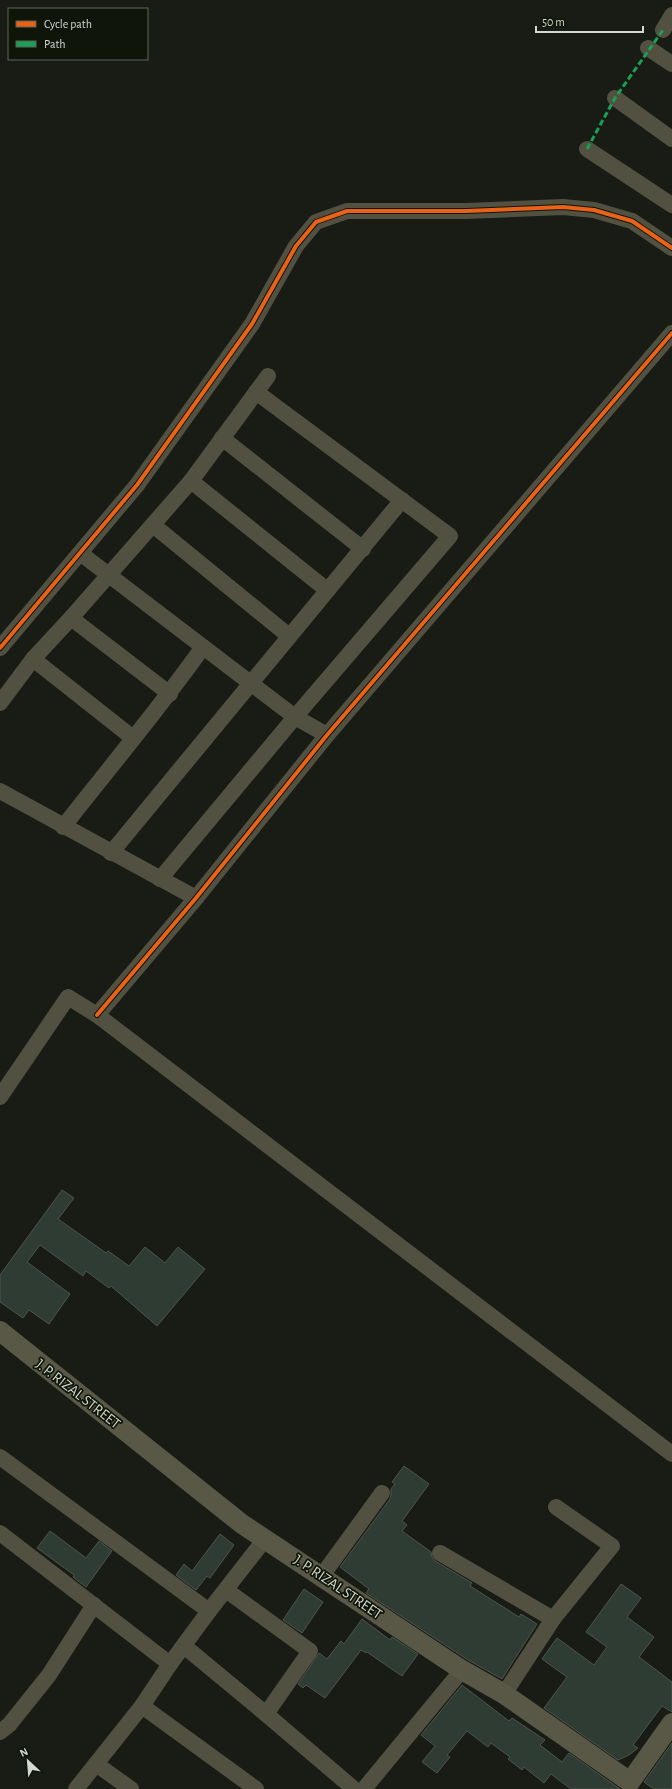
<svg xmlns="http://www.w3.org/2000/svg" width="672" height="1789" viewBox="0 0 672 1789" font-family="'Alegreya Sans',sans-serif">
<style>
.building{fill:#2e3c33;stroke:#4e534e}
.lines{fill:none;stroke-linecap:round;stroke-linejoin:round}
.minor{stroke:#515041;stroke-width:16}
.major{stroke:#595846;stroke-width:20}
.quiet{stroke:#1a9f57;stroke-width:3;stroke-dasharray:6 3;stroke-linecap:butt}
.cycleway-casing{stroke:#0f1609;stroke-width:6}
.cycleway{stroke:#ea6118;stroke-width:4}
.labels{text-anchor:middle;dominant-baseline:central;stroke-width:3.5;stroke-linejoin:round;paint-order:stroke}
.street-label{font-size:15px;fill:#d4d9d0;stroke:#0f1609}
</style>
<rect width="100%" height="100%" fill="#181c15"/>
<!-- building -->
<g class="building">
<path d="M 62,1190 L 74,1198 L 58,1219 L 106,1253 L 108,1251 L 129,1266 L 145,1247 L 165,1263 L 178,1247 L 205,1269 L 157,1326 L 111,1286 L 109,1288 L 86,1271 L 83,1276 L 40,1245 L 27,1262 L 70,1294 L 49,1324 L 29,1310 L 23,1318 L 0,1302 L 0,1275 Z"/>
<path d="M 404,1466 L 429,1484 L 402,1521 L 407,1525 L 402,1531 L 431,1552 L 432,1557 L 435,1561 L 472,1583 L 470,1586 L 519,1617 L 521,1614 L 537,1624 L 502,1679 L 468,1660 L 366,1593 L 369,1589 L 340,1567 L 390,1499 L 391,1494 L 391,1489 L 395,1484 L 392,1482 Z"/>
<path d="M 50,1531 L 86,1558 L 99,1541 L 112,1551 L 86,1587 L 73,1577 L 74,1575 L 37,1548 Z"/>
<path d="M 220,1534 L 234,1545 L 210,1578 L 207,1576 L 196,1590 L 176,1575 L 184,1564 L 192,1571 Z"/>
<path d="M 621,1584 L 641,1598 L 627,1617 L 654,1637 L 639,1657 L 672,1682 L 672,1712 L 662,1706 L 633,1745 L 638,1748 L 629,1755 L 618,1760 L 544,1708 L 567,1677 L 542,1659 L 557,1638 L 594,1665 L 607,1647 L 586,1632 Z"/>
<path d="M 304,1589 L 323,1602 L 302,1633 L 283,1620 Z"/>
<path d="M 362,1619 L 390,1640 L 392,1637 L 418,1654 L 402,1676 L 367,1652 L 366,1653 L 361,1650 L 325,1698 L 306,1685 L 303,1688 L 298,1684 L 319,1653 L 327,1659 L 341,1641 L 344,1644 Z"/>
<path d="M 462,1685 L 509,1721 L 512,1718 L 545,1740 L 540,1745 L 562,1762 L 569,1753 L 620,1789 L 571,1789 L 551,1774 L 544,1783 L 524,1767 L 522,1770 L 508,1759 L 510,1757 L 491,1743 L 488,1747 L 467,1731 L 447,1755 L 450,1757 L 437,1773 L 422,1762 L 435,1746 L 421,1735 Z"/>
<path d="M 672,1743 L 672,1789 L 654,1789 L 644,1782 Z"/>
</g>
<g class="lines">
<!-- minor -->
<g class="minor">
<path d="M 663,30 L 672,15"/>
<path d="M 648,48 L 672,64"/>
<path d="M 615,98 L 672,139"/>
<path d="M 587,149 L 672,205"/>
<path d="M 222,438 L 363,549"/>
<path d="M 191,481 L 327,590"/>
<path d="M 153,525 L 289,636"/>
<path d="M 80,553 L 295,717 L 327,735"/>
<path d="M 71,618 L 170,694"/>
<path d="M 0,648 L 137,485 L 252,324 L 296,246 L 316,222 L 347,211 L 466,211 L 563,207 L 594,210 L 632,221 L 672,248"/>
<path d="M 33,659 L 133,738"/>
<path d="M 0,703 L 33,659 L 71,618 L 191,481 L 268,376"/>
<path d="M 0,791 L 196,898"/>
<path d="M 63,827 C 110,767 159,709 203,647"/>
<path d="M 111,853 L 402,500"/>
<path d="M 160,879 L 295,717 L 450,536 L 256,392"/>
<path d="M 97,1015 L 196,898 L 327,735 L 672,333"/>
<path d="M 0,1097 L 68,997 L 97,1015 L 672,1454"/>
<path d="M 0,1457 L 209,1611"/>
<path d="M 0,1533 L 170,1664"/>
<path d="M 440,1553 L 553,1619"/>
<path d="M 321,1577 L 382,1493"/>
<path d="M 226,1590 L 310,1651 L 266,1714"/>
<path d="M 184,1646 L 266,1714 L 354,1789"/>
<path d="M 504,1694 L 553,1619 L 612,1546 L 556,1507"/>
<path d="M 142,1706 L 256,1789"/>
<path d="M 0,1732 L 9,1725 L 49,1675 L 94,1605"/>
<path d="M 96,1764 L 131,1789"/>
<path d="M 76,1789 L 142,1706 L 170,1664 L 209,1611 L 265,1539"/>
<path d="M 364,1789 L 462,1670"/>
</g>
<!-- major -->
<path class="major" d="M 0,1331 L 242,1524 L 462,1670 L 504,1694 L 630,1782 L 672,1723"/>
<!-- quiet -->
<path class="quiet" d="M 587,149 L 615,98 L 663,30"/>
<!-- cycleway casing -->
<g class="cycleway-casing">
<g id="cycleway">
<path d="M 0,648 L 137,485 L 252,324 L 296,246 L 316,222 L 347,211 L 466,211 L 563,207 L 594,210 L 632,221 L 672,248"/>
<path d="M 97,1015 L 196,898 L 327,735 L 672,333"/>
</g>
</g>
<!-- cycleway -->
<use href="#cycleway" class="cycleway"/>
</g>
<g class="labels">
<!-- street labels -->
<g class="street-label">
<text transform="translate(78 1394) rotate(38)">J. P. RIZAL STREET</text>
<text transform="translate(338 1587) rotate(34)">J. P. RIZAL STREET</text>
</g>
</g>
<!-- legend -->
<rect x="8" y="8" width="140" height="52" fill="#0f1609" stroke="#5e6459"/>
<rect x="16" y="21" width="20" height="6" fill="#ea6118" stroke="#5e6459"/>
<text x="44" y="28" font-size="12" fill="#d4d9d0">Cycle path</text>
<rect x="16" y="41" width="20" height="6" fill="#1a9f57" stroke="#5e6459"/>
<text x="44" y="48" font-size="12" fill="#d4d9d0">Path</text>
<!-- north arrow -->
<g transform="translate(28 1761) rotate(334)" stroke="#0f1609" stroke-width="3" paint-order="stroke">
<path d="M0-3L7 15L0 10L-7 15Z" fill="#d4d9d0"/>
<text y="-6" font-size="11" font-weight="bold" text-anchor="middle" fill="#d4d9d0">N</text>
</g>
<!-- scale -->
<path d="M536 26v6h107v-6" fill="none" stroke="#d4d9d0" stroke-width="2"/>
<text x="542" y="26" font-size="12" fill="#d4d9d0" stroke="#0f1609" stroke-width="3" paint-order="stroke">50 m</text>
</svg>
